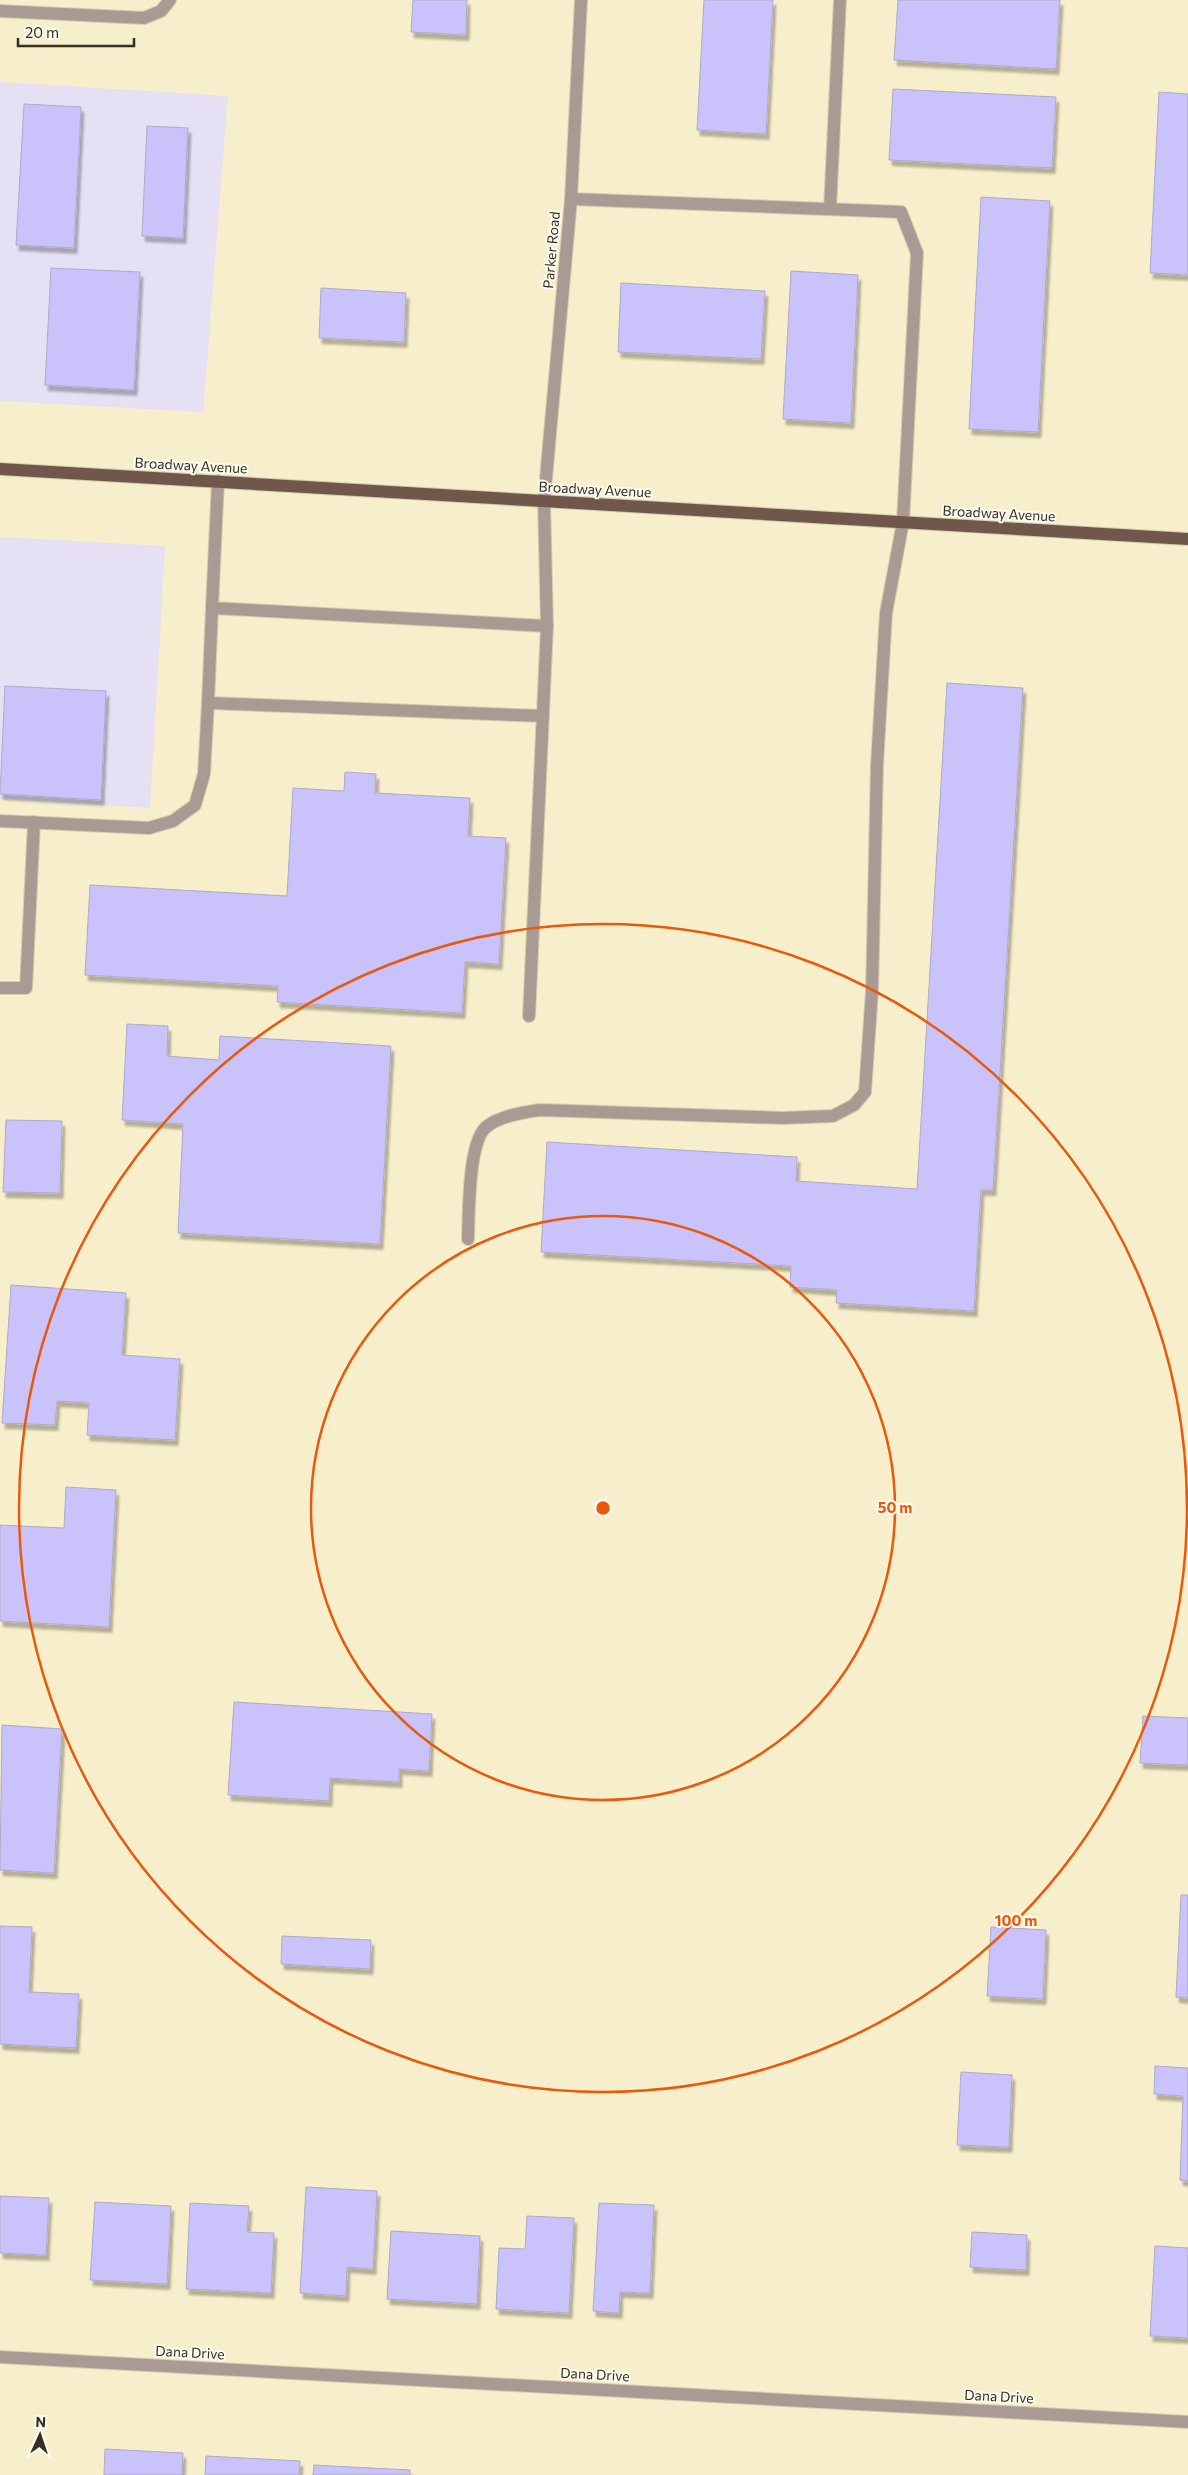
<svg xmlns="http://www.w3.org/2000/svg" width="1188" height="2475" viewBox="0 0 1188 2475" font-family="Commissioner,sans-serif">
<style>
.commercial{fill:#e6e0f5}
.building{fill:#c9c2fb;stroke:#aeaaca;filter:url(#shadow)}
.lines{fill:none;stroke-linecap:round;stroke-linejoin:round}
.minor-casing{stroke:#d4ccae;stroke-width:14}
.major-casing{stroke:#d4ccae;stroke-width:14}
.minor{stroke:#aa9a94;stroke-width:12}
.major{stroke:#70574c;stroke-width:12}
.ring{fill:none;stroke:#e8590c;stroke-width:2.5}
.labels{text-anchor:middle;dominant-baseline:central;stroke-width:4;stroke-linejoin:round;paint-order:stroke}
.street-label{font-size:14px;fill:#333023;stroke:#fefbee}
.centre{fill:#e8590c;stroke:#fefbee;stroke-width:2.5}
.ring-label{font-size:15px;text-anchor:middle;font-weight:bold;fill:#e8590c;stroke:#fefbee;stroke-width:4;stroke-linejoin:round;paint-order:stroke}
</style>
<defs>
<filter id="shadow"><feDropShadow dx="3" dy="5.5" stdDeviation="1" flood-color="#0004"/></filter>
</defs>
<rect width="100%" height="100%" fill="#f7eecc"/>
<!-- commercial -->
<g class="commercial">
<path d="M 0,82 L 228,96 L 203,412 L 0,401 Z"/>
<path d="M 0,537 L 165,546 L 150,808 L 0,799 Z"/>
</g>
<!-- building -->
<g class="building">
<path d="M 413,0 L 467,0 L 466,35 L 411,32 Z"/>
<path d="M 704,0 L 773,0 L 766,134 L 697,130 Z"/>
<path d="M 898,0 L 1060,0 L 1056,69 L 894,60 Z"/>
<path d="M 893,89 L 1056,97 L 1052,168 L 889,160 Z"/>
<path d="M 1159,92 L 1188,94 L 1188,275 L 1150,273 Z"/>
<path d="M 24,104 L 81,107 L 74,248 L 16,245 Z"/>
<path d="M 147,126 L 188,128 L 183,238 L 142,236 Z"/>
<path d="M 981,197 L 1050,201 L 1038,432 L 969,429 Z"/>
<path d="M 51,268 L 140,272 L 134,390 L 45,385 Z"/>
<path d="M 791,271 L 858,275 L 851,423 L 783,419 Z"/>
<path d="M 621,283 L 765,291 L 761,359 L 618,352 Z"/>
<path d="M 321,288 L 406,293 L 404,342 L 319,338 Z"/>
<path d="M 947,683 L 1023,688 L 993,1190 L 981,1190 L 974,1311 L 836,1303 L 837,1290 L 790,1287 L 791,1266 L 541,1252 L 547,1142 L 797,1157 L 796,1181 L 917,1189 Z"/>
<path d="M 5,686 L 106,691 L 101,800 L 0,794 Z"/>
<path d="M 345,772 L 376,774 L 375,793 L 470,798 L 468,836 L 506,838 L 499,964 L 465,962 L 462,1013 L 277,1002 L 278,986 L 85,975 L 90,885 L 287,896 L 293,788 L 344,791 Z"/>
<path d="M 127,1024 L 168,1026 L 167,1056 L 219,1060 L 220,1036 L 391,1046 L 380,1244 L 178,1233 L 183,1124 L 122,1120 Z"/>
<path d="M 6,1120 L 62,1121 L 60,1193 L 3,1192 Z"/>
<path d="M 11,1285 L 126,1293 L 122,1355 L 180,1359 L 175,1440 L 87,1435 L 89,1403 L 57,1401 L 55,1425 L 2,1423 Z"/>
<path d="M 66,1487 L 116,1490 L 109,1627 L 0,1621 L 0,1525 L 64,1528 Z"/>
<path d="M 234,1702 L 432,1714 L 429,1771 L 399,1769 L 399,1782 L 330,1778 L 329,1801 L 228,1795 Z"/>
<path d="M 1143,1716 L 1188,1718 L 1188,1765 L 1140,1763 Z"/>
<path d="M 2,1725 L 62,1729 L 54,1873 L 0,1870 Z"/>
<path d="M 1181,1895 L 1188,1895 L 1188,1998 L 1176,1997 Z"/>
<path d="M 0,1926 L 32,1927 L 29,1992 L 79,1994 L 76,2048 L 0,2044 Z"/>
<path d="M 991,1927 L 1046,1930 L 1043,1999 L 987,1996 Z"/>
<path d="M 282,1936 L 371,1940 L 370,1969 L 281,1964 Z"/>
<path d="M 1155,2066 L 1188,2068 L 1188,2181 L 1180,2180 L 1183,2096 L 1154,2094 Z"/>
<path d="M 961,2072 L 1012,2075 L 1009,2147 L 957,2145 Z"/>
<path d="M 306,2187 L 377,2191 L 373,2269 L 347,2267 L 346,2296 L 300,2293 Z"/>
<path d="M 0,2196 L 49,2198 L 46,2255 L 0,2253 Z"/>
<path d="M 95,2202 L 171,2206 L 167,2284 L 90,2280 Z"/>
<path d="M 190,2203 L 249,2206 L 247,2232 L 274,2233 L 271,2293 L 186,2289 Z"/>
<path d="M 599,2203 L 654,2205 L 650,2293 L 620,2292 L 619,2313 L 593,2311 Z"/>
<path d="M 527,2216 L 574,2218 L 569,2313 L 496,2309 L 499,2248 L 525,2249 Z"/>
<path d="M 391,2231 L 480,2236 L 477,2304 L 387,2299 Z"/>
<path d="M 972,2232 L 1027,2235 L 1026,2270 L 970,2267 Z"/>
<path d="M 1155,2246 L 1188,2248 L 1188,2338 L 1150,2336 Z"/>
<path d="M 105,2449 L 183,2453 L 182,2475 L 104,2475 Z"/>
<path d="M 206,2456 L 300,2461 L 299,2475 L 205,2475 Z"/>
<path d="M 314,2465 L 410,2470 L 410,2475 L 313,2475 Z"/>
</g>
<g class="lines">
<!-- minor casing -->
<g class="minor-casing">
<g id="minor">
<path d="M 0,11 L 144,18 L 161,11 L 170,0"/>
<path d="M 830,209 L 840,0"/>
<path d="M 218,481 L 212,608 L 547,626 L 544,501 L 571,199 L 581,0"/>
<path d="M 208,703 L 212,608"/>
<path d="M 0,821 L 149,828 L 173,821 L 195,805 L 204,774 L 208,703 L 543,716"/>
<path d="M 0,988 L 26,988 L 34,822"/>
<path d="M 529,1016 L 547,626"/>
<path d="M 468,1239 C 469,1214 468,1146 485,1128 C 498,1116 524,1112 540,1110 L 783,1118 L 833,1116 L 854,1105 L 865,1092 L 872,991 L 877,765 L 886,613 L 903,522 L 917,253 L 901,212 L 571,199"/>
<path d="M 0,2357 L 1188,2422"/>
</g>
</g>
<!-- major casing -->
<g class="major-casing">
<path id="major" d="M 0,469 L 1188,539"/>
</g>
<!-- minor -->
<use href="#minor" class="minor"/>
<!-- major -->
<use href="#major" class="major"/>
</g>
<!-- distance rings -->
<g class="ring">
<circle cx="603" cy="1508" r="292"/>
<circle cx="603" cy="1508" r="584"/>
</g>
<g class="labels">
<!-- street labels -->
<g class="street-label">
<text transform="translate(551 250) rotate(-85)">Parker Road</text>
<text transform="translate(191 465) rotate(3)">Broadway Avenue</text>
<text transform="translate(595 489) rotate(3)">Broadway Avenue</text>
<text transform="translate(999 513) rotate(3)">Broadway Avenue</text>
<text transform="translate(190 2352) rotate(3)">Dana Drive</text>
<text transform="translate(595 2374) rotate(3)">Dana Drive</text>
<text transform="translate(999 2396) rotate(3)">Dana Drive</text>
</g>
</g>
<circle cx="603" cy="1508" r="8" class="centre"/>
<g class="ring-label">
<text x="895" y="1513">50 m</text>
<text x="1016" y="1926">100 m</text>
</g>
<!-- north arrow -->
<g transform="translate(40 2435) rotate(3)" stroke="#fefbee" stroke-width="4" paint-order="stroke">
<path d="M0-4L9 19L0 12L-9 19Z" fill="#333023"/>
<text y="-8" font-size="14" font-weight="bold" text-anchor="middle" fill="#333023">N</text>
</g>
<!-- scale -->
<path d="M18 38v8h116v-8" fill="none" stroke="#333023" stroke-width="2.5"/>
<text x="25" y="38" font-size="15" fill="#333023" stroke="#fefbee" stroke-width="4" paint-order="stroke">20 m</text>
</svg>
